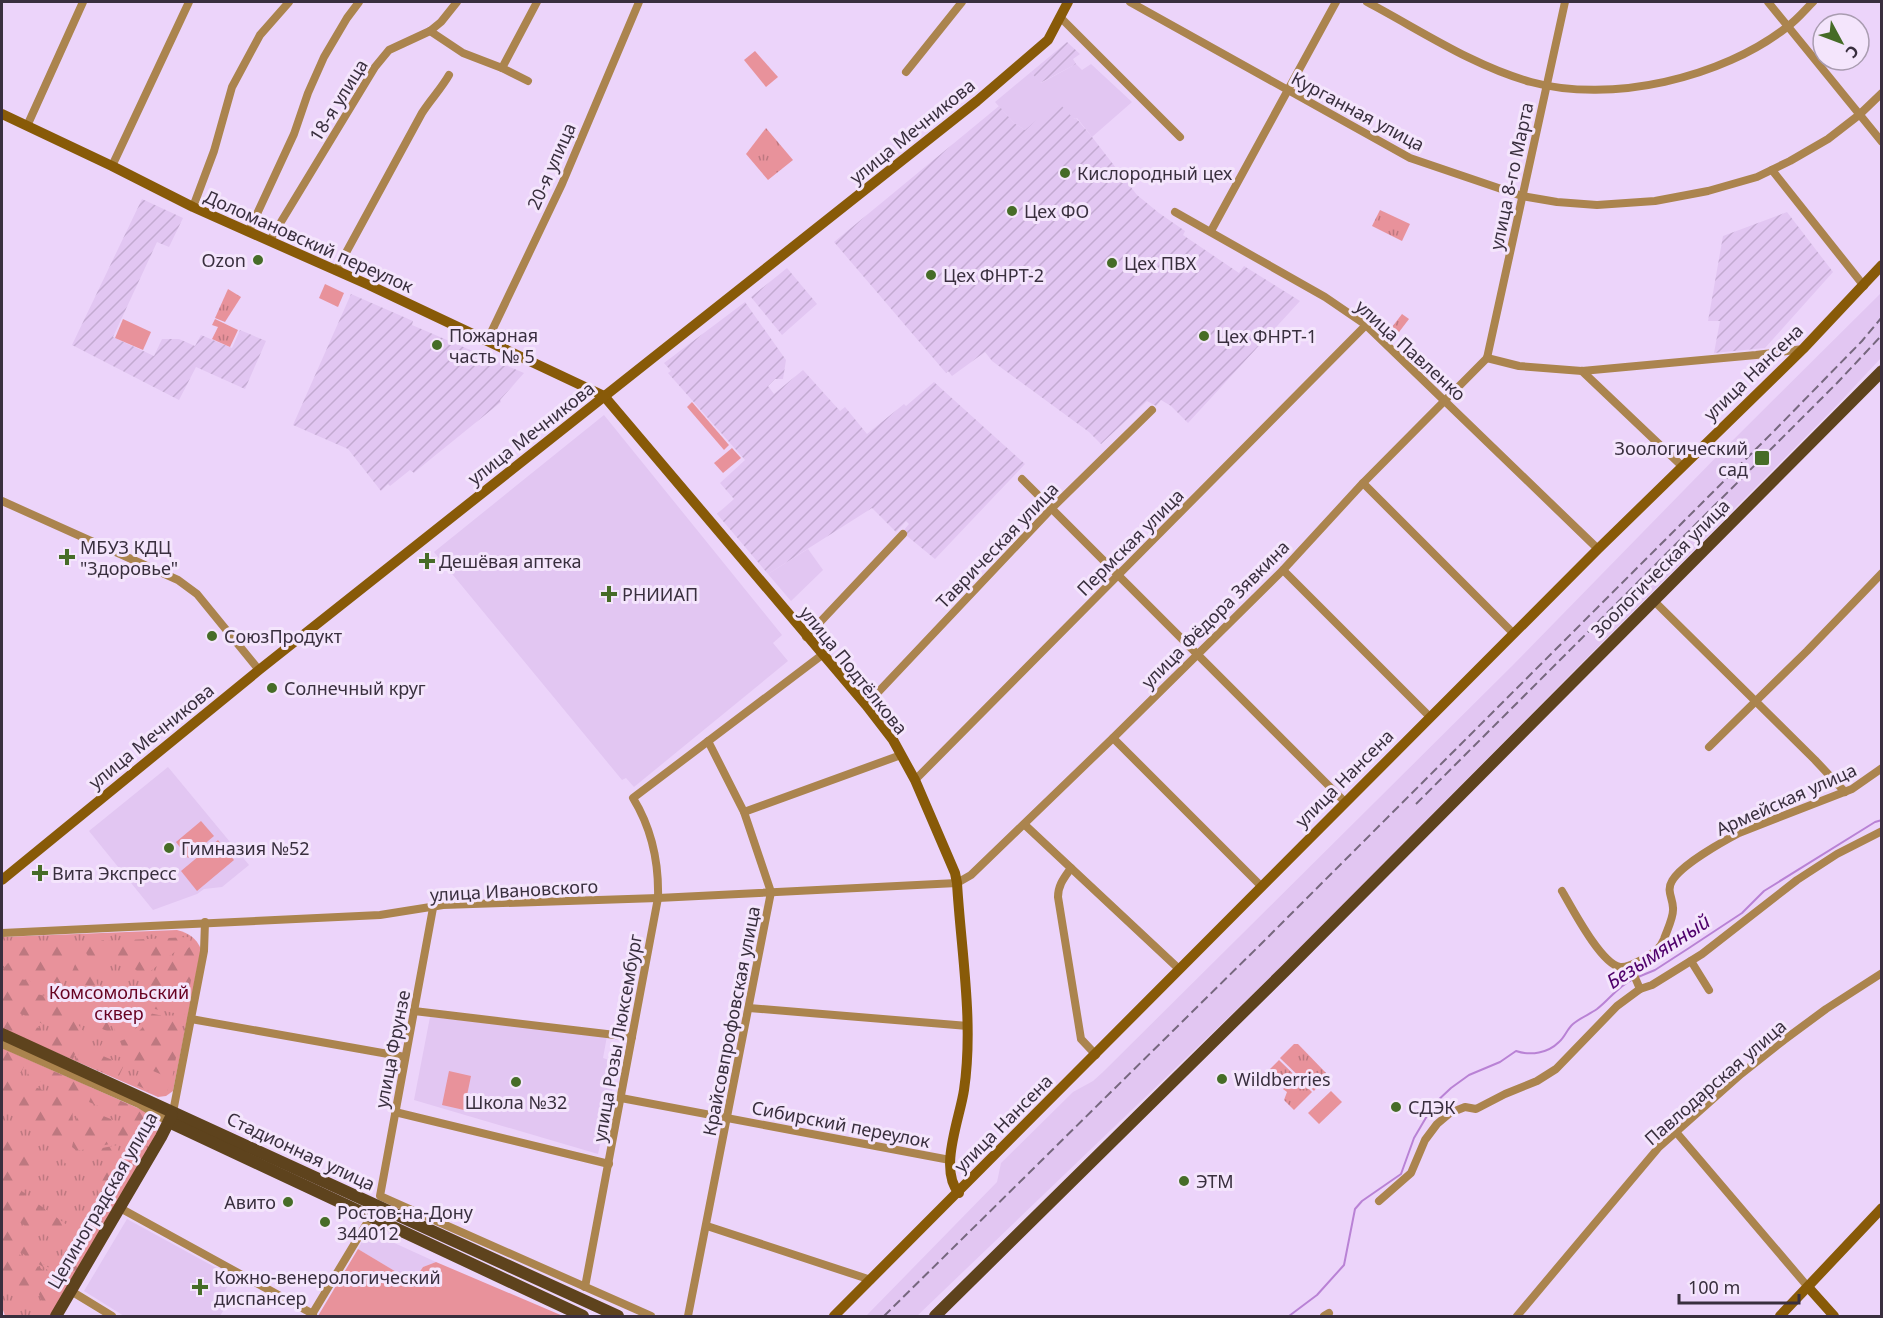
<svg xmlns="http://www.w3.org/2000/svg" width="1883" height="1318" viewBox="0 0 1883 1318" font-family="'Noto Sans',sans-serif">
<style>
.built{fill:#e2c6f2}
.industrial{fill:url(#industrial-furrows)}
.grass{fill:url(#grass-tufts)}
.forest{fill:url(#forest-firs)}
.garden{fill:#e8929b}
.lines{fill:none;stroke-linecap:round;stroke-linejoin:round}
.stream{stroke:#b982d5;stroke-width:2}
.street{stroke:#ab844e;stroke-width:8}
.secondary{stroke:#885a08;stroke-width:10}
.primary{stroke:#5e431d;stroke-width:12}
.rail{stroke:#76677e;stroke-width:2;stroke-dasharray:9 4.5;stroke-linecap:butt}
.poi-dot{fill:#466c27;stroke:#f4e5fc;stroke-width:2}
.labels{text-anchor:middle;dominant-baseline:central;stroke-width:6;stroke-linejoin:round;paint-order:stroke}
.street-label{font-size:18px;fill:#392f3e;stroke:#f4e5fc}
.poi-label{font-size:18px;fill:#392f3e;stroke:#f4e5fc;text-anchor:start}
.park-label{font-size:18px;fill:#670221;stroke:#f4e5fc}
.water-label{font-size:20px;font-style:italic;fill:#4f006b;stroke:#f4e5fc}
</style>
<defs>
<pattern id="industrial-furrows" width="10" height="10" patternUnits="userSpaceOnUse" patternTransform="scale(1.5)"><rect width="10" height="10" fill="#e2c6f2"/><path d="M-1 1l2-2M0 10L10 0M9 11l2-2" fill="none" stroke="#c3aad1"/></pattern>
<pattern id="grass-tufts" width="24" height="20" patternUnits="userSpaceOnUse" patternTransform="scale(1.5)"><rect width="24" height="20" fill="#e8929b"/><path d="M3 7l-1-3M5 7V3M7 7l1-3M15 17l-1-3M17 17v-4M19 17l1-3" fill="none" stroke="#bd7880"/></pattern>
<pattern id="forest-firs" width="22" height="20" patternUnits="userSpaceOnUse" patternTransform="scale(1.5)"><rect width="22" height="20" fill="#e8929b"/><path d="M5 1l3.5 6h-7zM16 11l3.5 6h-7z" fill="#bd7880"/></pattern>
</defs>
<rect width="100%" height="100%" fill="#ecd4fa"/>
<!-- built -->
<g class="built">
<path d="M 1076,64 L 1082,70 L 1091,64 L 1132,102 L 1092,137 L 1077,118 L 1025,130 L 1014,123 L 995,102 L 1031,72 L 1041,83 Z"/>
<path d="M 1881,293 L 1881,358 L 1839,403 L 1282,966 L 917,1316 L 866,1316 L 997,1182 L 1001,1163 L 1073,1092 L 1093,1081 L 1103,1072 L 1512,666 L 1727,446 Z"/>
<path d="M 604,415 L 782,635 L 773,643 L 788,661 L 634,787 L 626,778 L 622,780 L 434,552 Z"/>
<path d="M 808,549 L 823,570 L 791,601 L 768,574 Z"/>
<path d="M 168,767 L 249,865 L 222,887 L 204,889 L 197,894 L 153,910 L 89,831 Z"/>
<path d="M 430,1017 L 607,1036 L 603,1058 L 618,1063 L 598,1154 L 414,1100 Z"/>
<path d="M 127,1219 L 233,1277 L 222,1296 L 229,1301 L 220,1316 L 124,1316 L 84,1291 Z"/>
<path d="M 368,1231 L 436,1262 L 423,1267 L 413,1283 L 358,1249 Z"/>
</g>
<!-- industrial -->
<g class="industrial">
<path d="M 1067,42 L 1080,54 L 1073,59 L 1076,64 L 1040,83 L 1031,72 Z"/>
<path d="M 1058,102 L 1074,119 L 1076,118 L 1092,137 L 1137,195 L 1159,213 L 1185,231 L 1183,235 L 1239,273 L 1244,266 L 1300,301 L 1188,423 L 1171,406 L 1161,400 L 1156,406 L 1147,401 L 1101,444 L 1089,432 L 992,361 L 985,352 L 952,376 L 948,371 L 946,373 L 834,242 L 999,106 L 1014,123 L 1025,130 Z"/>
<path d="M 142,199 L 183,218 L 169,247 L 157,242 L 113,337 L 154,356 L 162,339 L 179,339 L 195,346 L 201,335 L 232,348 L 240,330 L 266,341 L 245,389 L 196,367 L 179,400 L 72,345 Z"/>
<path d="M 1787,212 L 1833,272 L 1765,348 L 1714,353 L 1720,321 L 1708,321 L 1723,236 Z"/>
<path d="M 787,268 L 817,304 L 782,335 L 751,297 Z"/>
<path d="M 351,294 L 413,321 L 412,325 L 524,373 L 500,400 L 501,402 L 416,471 L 414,473 L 410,470 L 390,486 L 388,484 L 381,491 L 348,449 L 293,425 Z"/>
<path d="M 745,302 L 786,360 L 783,379 L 775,379 L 768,386 L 774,394 L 803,370 L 840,411 L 845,407 L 867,434 L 904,404 L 906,406 L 934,382 L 1025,464 L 935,559 L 907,536 L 904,530 L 909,524 L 906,521 L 896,532 L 872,508 L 768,574 L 717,514 L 734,499 L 720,483 L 745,460 L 668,373 L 671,371 L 664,363 Z"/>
</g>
<!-- grass -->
<g class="grass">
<path d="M 766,128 L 793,160 L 768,180 L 746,154 Z"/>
<path d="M 1380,210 L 1410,224 L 1402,241 L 1372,226 Z"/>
<path d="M 325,284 L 344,293 L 338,307 L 319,298 Z"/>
<path d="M 228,289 L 241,297 L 225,322 L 215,318 Z"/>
<path d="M 1402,314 L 1409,319 L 1396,336 L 1389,331 Z"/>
<path d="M 215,319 L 238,330 L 230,347 L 212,339 L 218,327 L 212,325 Z"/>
<path d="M 692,402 L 729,445 L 724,450 L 687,407 Z"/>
<path d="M 177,930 C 189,933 196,938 201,949 L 173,1091 L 166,1096 L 158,1097 L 2,1029 L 2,937 Z"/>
<path d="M 1294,1044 L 1298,1044 L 1327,1074 L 1314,1091 L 1280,1058 Z"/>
<path d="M 2,1048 L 151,1114 L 156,1120 L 157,1135 L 52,1316 L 5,1316 L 2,1307 Z"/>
<path d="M 1279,1060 L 1312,1092 L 1294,1110 L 1284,1100 L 1287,1092 L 1283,1089 L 1288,1084 L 1283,1078 L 1278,1083 L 1274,1080 L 1268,1084 L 1264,1080 L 1264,1075 Z"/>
</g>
<!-- forest -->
<g class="forest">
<path d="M 189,937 L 191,939 L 143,977 L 130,964 L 108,962 L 107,941 Z"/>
<path d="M 104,940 L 105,962 L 93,966 L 82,945 L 85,942 Z"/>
<path d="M 77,942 L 62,984 L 2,970 L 24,944 Z"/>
<path d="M 193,944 L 197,950 L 184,1015 L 150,1008 L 150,991 L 146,982 Z"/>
<path d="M 81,950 L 89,968 L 74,982 L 67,984 Z"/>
<path d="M 92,972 L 99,988 L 79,984 Z"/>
<path d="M 2,975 L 53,986 L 52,993 L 2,982 Z"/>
<path d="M 143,985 L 147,997 L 146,1008 L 127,1004 L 127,998 Z"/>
<path d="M 2,986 L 54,998 L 43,1024 L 2,1005 Z"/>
<path d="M 59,998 C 73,1002 73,1022 85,1033 L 82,1040 L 47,1025 Z"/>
<path d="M 126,1007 L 146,1011 C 143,1026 132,1033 118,1038 L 108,1012 L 119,1014 Z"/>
<path d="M 2,1012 L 41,1029 L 35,1042 L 2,1027 Z"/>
<path d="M 102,1013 L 104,1013 L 114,1038 L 104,1038 L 107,1031 L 100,1028 Z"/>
<path d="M 149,1013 L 183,1020 L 172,1079 L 127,1060 L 120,1041 C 135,1036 146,1029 149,1013 Z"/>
<path d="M 45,1031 L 79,1044 L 73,1059 L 39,1044 Z"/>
<path d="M 103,1041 L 116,1042 L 122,1058 L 100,1048 Z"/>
<path d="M 82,1047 L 124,1065 L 118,1078 L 76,1060 Z"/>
<path d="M 3,1050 L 27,1060 L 21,1073 L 2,1065 Z"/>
<path d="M 32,1062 L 64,1076 L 58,1089 L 27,1076 Z"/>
<path d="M 139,1071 L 169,1085 L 167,1092 L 158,1092 L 156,1094 L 134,1084 Z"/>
<path d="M 6,1074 L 19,1080 L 5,1113 L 2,1110 L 2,1086 Z"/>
<path d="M 67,1077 L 90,1087 L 84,1100 L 61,1090 Z"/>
<path d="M 24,1082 L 72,1103 L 73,1122 L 70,1138 L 68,1138 L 65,1149 L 59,1147 L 13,1108 Z"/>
<path d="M 94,1089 L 150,1114 L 156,1120 L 156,1127 L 154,1130 L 89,1102 Z"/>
<path d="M 77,1105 L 137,1130 L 133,1139 L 77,1151 L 72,1147 L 77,1122 Z"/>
<path d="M 4,1128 L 44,1163 L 44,1166 L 32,1182 L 2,1183 L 2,1134 Z"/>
<path d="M 118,1145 L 113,1192 L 105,1185 L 99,1192 L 97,1190 L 114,1160 L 97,1149 Z"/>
<path d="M 84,1152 L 73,1170 L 64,1162 L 66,1156 Z"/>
<path d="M 2,1187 L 17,1188 L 26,1194 L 2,1225 Z"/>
<path d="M 28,1196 L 30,1198 L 35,1228 L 32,1232 L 13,1216 Z"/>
<path d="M 34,1201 L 67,1225 L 43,1264 L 66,1279 L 84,1251 L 86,1253 L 69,1284 L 2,1240 L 2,1231 L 7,1225 L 41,1252 L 51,1239 L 39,1228 Z"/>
<path d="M 2,1243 L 67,1286 L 49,1316 L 35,1316 L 46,1312 L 36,1287 L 12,1295 L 2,1268 Z"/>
</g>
<!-- garden -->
<g class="garden">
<path d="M 755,51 L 778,77 L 766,87 L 744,60 Z"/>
<path d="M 123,319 L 151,332 L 143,350 L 115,338 Z"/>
<path d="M 732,448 L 741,458 L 723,473 L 714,463 Z"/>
<path d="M 201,821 L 214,836 L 188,858 L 176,842 Z"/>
<path d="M 218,840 L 234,860 L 197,891 L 181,871 Z"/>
<path d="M 449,1071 L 471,1076 L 464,1110 L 442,1105 Z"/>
<path d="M 1331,1091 L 1342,1102 L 1319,1124 L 1308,1113 Z"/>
<path d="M 358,1249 L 413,1282 L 423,1267 L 436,1262 L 563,1316 L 318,1316 Z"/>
</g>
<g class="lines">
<!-- stream -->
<g class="stream">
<path d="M 1638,977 L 1655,970 L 1689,948 L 1742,913 L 1764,891 L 1875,822 L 1882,820"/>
<path d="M 1289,1316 L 1317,1295 L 1344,1265 L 1355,1209 L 1362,1201 L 1401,1174 L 1414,1138 L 1434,1104 L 1451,1088 L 1469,1075 L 1500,1062 L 1516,1051 C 1531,1056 1548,1053 1559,1042 C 1565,1037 1567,1029 1573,1024 C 1580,1018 1590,1014 1597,1009 C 1610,999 1617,987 1633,979"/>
</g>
<!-- street -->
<g class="street">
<path d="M 1130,2 L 1410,158 L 1522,196 L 1557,202 L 1597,205 L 1655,201 L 1708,191 L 1757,177 L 1790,161 L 1828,139 L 1859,115 L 1882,93"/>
<path d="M 1367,2 C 1420,30 1473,66 1531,82 C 1611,104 1722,78 1787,27 C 1797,20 1805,10 1813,2"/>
<path d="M 1768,2 L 1882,142"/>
<path d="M 1061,18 L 1180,137"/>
<path d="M 430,31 L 463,53 L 502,68 L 528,81"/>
<path d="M 502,68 L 537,2"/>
<path d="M 906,72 L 962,2"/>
<path d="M 27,126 L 83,2"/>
<path d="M 112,166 L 189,2"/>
<path d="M 1772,170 L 1864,286"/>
<path d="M 193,207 L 214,151 L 232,87 L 260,35 L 289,2"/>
<path d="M 1175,212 L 1325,297 L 1366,325 L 1598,549"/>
<path d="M 249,231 L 294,134 L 308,93 L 324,57 L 347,18 L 359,2"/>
<path d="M 1211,231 L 1336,2"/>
<path d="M 270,240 L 375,67 L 389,50 L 430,31 L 441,22 L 457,2"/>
<path d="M 336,271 L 422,113 C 431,99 441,89 449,75"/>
<path d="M 487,341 L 562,184 L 639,2"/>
<path d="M 1487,358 L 1565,2"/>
<path d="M 1487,358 L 1519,366 L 1582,371 L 1756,355 L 1803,349"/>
<path d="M 1582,371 L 1682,466"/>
<path d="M 1022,479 L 1345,802"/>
<path d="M 1363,483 L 1514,634"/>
<path d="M 2,501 L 178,580 L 197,594 L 259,670"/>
<path d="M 1283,570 L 1430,717"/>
<path d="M 1653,600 L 1815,760 L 1845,792"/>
<path d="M 806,637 L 903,534"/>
<path d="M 866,705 L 1052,508 L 1152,410"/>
<path d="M 1113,738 L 1261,886"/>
<path d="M 1709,747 L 1807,651 L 1882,573"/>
<path d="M 915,780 L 1366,325"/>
<path d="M 744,812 L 901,755"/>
<path d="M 1025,825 L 1179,969"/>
<path d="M 1071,868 C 1064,878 1058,885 1058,897 L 1081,1039 L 1096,1055"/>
<path d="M 1562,891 C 1572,908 1601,964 1620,967 C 1628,968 1635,963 1641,960 C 1651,954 1660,950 1664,939 C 1667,930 1674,917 1673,908 C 1673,898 1666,891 1672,881 C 1681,865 1722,842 1739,833 L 1852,789 L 1882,768"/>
<path d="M 433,908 L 380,1196 L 651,1316"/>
<path d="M 2,933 L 380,915 L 443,905 L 658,898 L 957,883 L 971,875 L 1113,738 L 1283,570 L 1363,483 L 1487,358"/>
<path d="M 1691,961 L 1709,990"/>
<path d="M 1630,966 L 1640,989"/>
<path d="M 749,1008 L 968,1026"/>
<path d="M 414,1011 L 632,1037"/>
<path d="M 191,1019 L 405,1057"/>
<path d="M 2,1044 L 139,1104 L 169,1122"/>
<path d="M 621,1098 L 950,1160"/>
<path d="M 173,1112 L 204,951 L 205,922"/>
<path d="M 395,1112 L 609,1164"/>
<path d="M 1676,1132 L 1808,1287"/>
<path d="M 1379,1201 L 1411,1173 L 1425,1140 L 1437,1124 L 1450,1113 L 1465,1107 L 1476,1109 L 1505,1094 L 1537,1081 L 1556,1069 L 1617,1006 L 1640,989 L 1652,985 L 1702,954 L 1797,880 L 1837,854 L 1882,831"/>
<path d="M 120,1208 L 313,1314"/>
<path d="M 707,1226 L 871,1280"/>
<path d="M 585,1287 L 658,898 C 659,861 652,829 633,798 L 822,655"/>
<path d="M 71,1291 L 112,1316"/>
<path d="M 311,1316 L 370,1218"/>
<path d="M 688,1316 L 771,892 L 744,812 L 708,741"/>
<path d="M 1324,1316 L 1329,1313"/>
<path d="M 1517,1316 L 1659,1147 L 1741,1074 L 1784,1040 L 1826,1009 L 1882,973"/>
</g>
<!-- secondary -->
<g class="secondary">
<path d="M 2,114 L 112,166 L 193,207 L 369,285 L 604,396 L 866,705 L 893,740 L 915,780 L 955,873 L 957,883 C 961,951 974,1022 964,1090 C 960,1118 938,1170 959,1193"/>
<path d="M 2,880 L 259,670 L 977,101 L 1048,40 L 1068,2"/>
<path d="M 1808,1287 L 1834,1316"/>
<path d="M 834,1316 L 1598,549 L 1803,349 L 1882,265"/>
<path d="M 1780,1316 L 1882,1208"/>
</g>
<!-- primary -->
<g class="primary">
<path d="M 2,1034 L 618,1316"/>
<path d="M 169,1122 L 583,1316"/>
<path d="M 56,1316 L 161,1137 L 172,1115"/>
<path d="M 935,1316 L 1286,970 L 1882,371"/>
</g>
<!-- rail -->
<g class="rail">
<path d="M 1416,804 L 1837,383 L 1882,335"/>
<path d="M 884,1316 L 1263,942 L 1775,430 L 1862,341 L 1882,317"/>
</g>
</g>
<!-- markers -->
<g class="poi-dot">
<circle cx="1065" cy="173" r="6"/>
<circle cx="1012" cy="211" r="6"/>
<circle cx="258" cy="260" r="6"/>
<circle cx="1112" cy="263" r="6"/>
<circle cx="931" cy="275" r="6"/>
<circle cx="1204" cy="336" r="6"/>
<circle cx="437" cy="345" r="6"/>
<rect x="1754" y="450" width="16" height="16" rx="3"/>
<path d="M64 548h6v6h6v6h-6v6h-6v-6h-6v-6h6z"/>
<path d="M424 552h6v6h6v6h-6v6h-6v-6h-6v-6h6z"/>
<path d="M606 585h6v6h6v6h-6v6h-6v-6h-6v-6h6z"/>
<circle cx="212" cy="636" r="6"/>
<circle cx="272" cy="688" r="6"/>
<circle cx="169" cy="848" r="6"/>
<path d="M37 864h6v6h6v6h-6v6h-6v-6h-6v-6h6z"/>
<circle cx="1222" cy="1079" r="6"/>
<circle cx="516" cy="1082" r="6"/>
<circle cx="1396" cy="1107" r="6"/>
<circle cx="1184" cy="1181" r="6"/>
<circle cx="288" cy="1202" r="6"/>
<circle cx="325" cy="1222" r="6"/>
<path d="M197 1278h6v6h6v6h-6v6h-6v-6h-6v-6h6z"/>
</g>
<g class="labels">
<!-- street labels -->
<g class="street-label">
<text transform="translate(338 100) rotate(-58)">18-я улица</text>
<text transform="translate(1358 111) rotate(28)">Курганная улица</text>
<text transform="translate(912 131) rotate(-39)">улица Мечникова</text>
<text transform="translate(551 166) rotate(-66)">20-я улица</text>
<text transform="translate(1511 176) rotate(-78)">улица 8-го Марта</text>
<text transform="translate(309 241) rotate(24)">Доломановский переулок</text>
<text transform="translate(1411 350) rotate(42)">улица Павленко</text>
<text transform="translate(1753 372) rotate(-44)">улица Нансена</text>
<text transform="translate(531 433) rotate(-38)">улица Мечникова</text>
<text transform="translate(1130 542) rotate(-45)">Пермская улица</text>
<text transform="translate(997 545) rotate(-46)">Таврическая улица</text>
<text transform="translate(1660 568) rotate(-45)">Зоологическая улица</text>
<text transform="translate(1215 614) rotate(-45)">улица Фёдора Зявкина</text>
<text transform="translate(854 670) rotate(51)">улица Подтёлкова</text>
<text transform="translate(151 736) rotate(-39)">улица Мечникова</text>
<text transform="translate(1344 778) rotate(-45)">улица Нансена</text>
<text transform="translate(1786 799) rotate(-24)">Армейская улица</text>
<text transform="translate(514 890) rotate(-3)">улица Ивановского</text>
<text transform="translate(731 1021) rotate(-79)">Крайсовпрофовская улица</text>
<text transform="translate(617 1038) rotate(-80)">улица Розы Люксембург</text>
<text transform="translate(392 1049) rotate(-79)">улица Фрунзе</text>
<text transform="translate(1715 1082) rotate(-41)">Павлодарская улица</text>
<text transform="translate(1003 1123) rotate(-45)">улица Нансена</text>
<text transform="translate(841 1124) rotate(11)">Сибирский переулок</text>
<text transform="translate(301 1151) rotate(25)">Стадионная улица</text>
<text transform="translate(102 1200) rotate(-60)">Целиноградская улица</text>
</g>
<!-- poi labels -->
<g class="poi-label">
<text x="1077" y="173">Кислородный цех</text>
<text x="1024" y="211">Цех ФО</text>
<text x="246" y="260" text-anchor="end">Ozon</text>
<text x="1124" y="263">Цех ПВХ</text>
<text x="943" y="275">Цех ФНРТ-2</text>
<text x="449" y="335">Пожарная<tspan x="449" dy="21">часть № 5</tspan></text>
<text x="1216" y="336">Цех ФНРТ-1</text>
<text x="1748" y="448" text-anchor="end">Зоологический<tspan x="1748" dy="21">сад</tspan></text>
<text x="80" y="547">МБУЗ КДЦ<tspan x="80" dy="21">"Здоровье"</tspan></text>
<text x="439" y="561">Дешёвая аптека</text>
<text x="622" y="594">РНИИАП</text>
<text x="224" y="636">СоюзПродукт</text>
<text x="284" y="688">Солнечный круг</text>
<text x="181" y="848">Гимназия №52</text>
<text x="52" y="873">Вита Экспресс</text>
<text x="1234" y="1079">Wildberries</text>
<text x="516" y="1102" text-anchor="middle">Школа №32</text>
<text x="1408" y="1107">СДЭК</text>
<text x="1196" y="1181">ЭТМ</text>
<text x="276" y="1202" text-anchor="end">Авито</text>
<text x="337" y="1212">Ростов-на-Дону<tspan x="337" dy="21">344012</tspan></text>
<text x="214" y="1277">Кожно-венерологический<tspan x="214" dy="21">диспансер</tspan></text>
</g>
<!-- park labels -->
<g class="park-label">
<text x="119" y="992">Комсомольский<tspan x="119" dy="21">сквер</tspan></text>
</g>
<!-- water labels -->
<g class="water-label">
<text transform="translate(1658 951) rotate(-33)">Безымянный</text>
</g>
</g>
<!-- border -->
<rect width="1883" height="1318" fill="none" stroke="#392f3e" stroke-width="6"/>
<!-- north arrow -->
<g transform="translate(1841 42) rotate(131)"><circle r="28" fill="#f4e5fc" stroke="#a99cb0" stroke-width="1.5"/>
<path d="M0-4.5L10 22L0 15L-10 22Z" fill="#466c27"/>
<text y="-9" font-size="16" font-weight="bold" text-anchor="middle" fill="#392f3e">С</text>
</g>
<!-- scale -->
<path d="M1679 1294v9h120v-9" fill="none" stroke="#392f3e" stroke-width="3"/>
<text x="1688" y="1294" font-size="18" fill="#392f3e" stroke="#f4e5fc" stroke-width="4.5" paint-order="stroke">100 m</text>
</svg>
